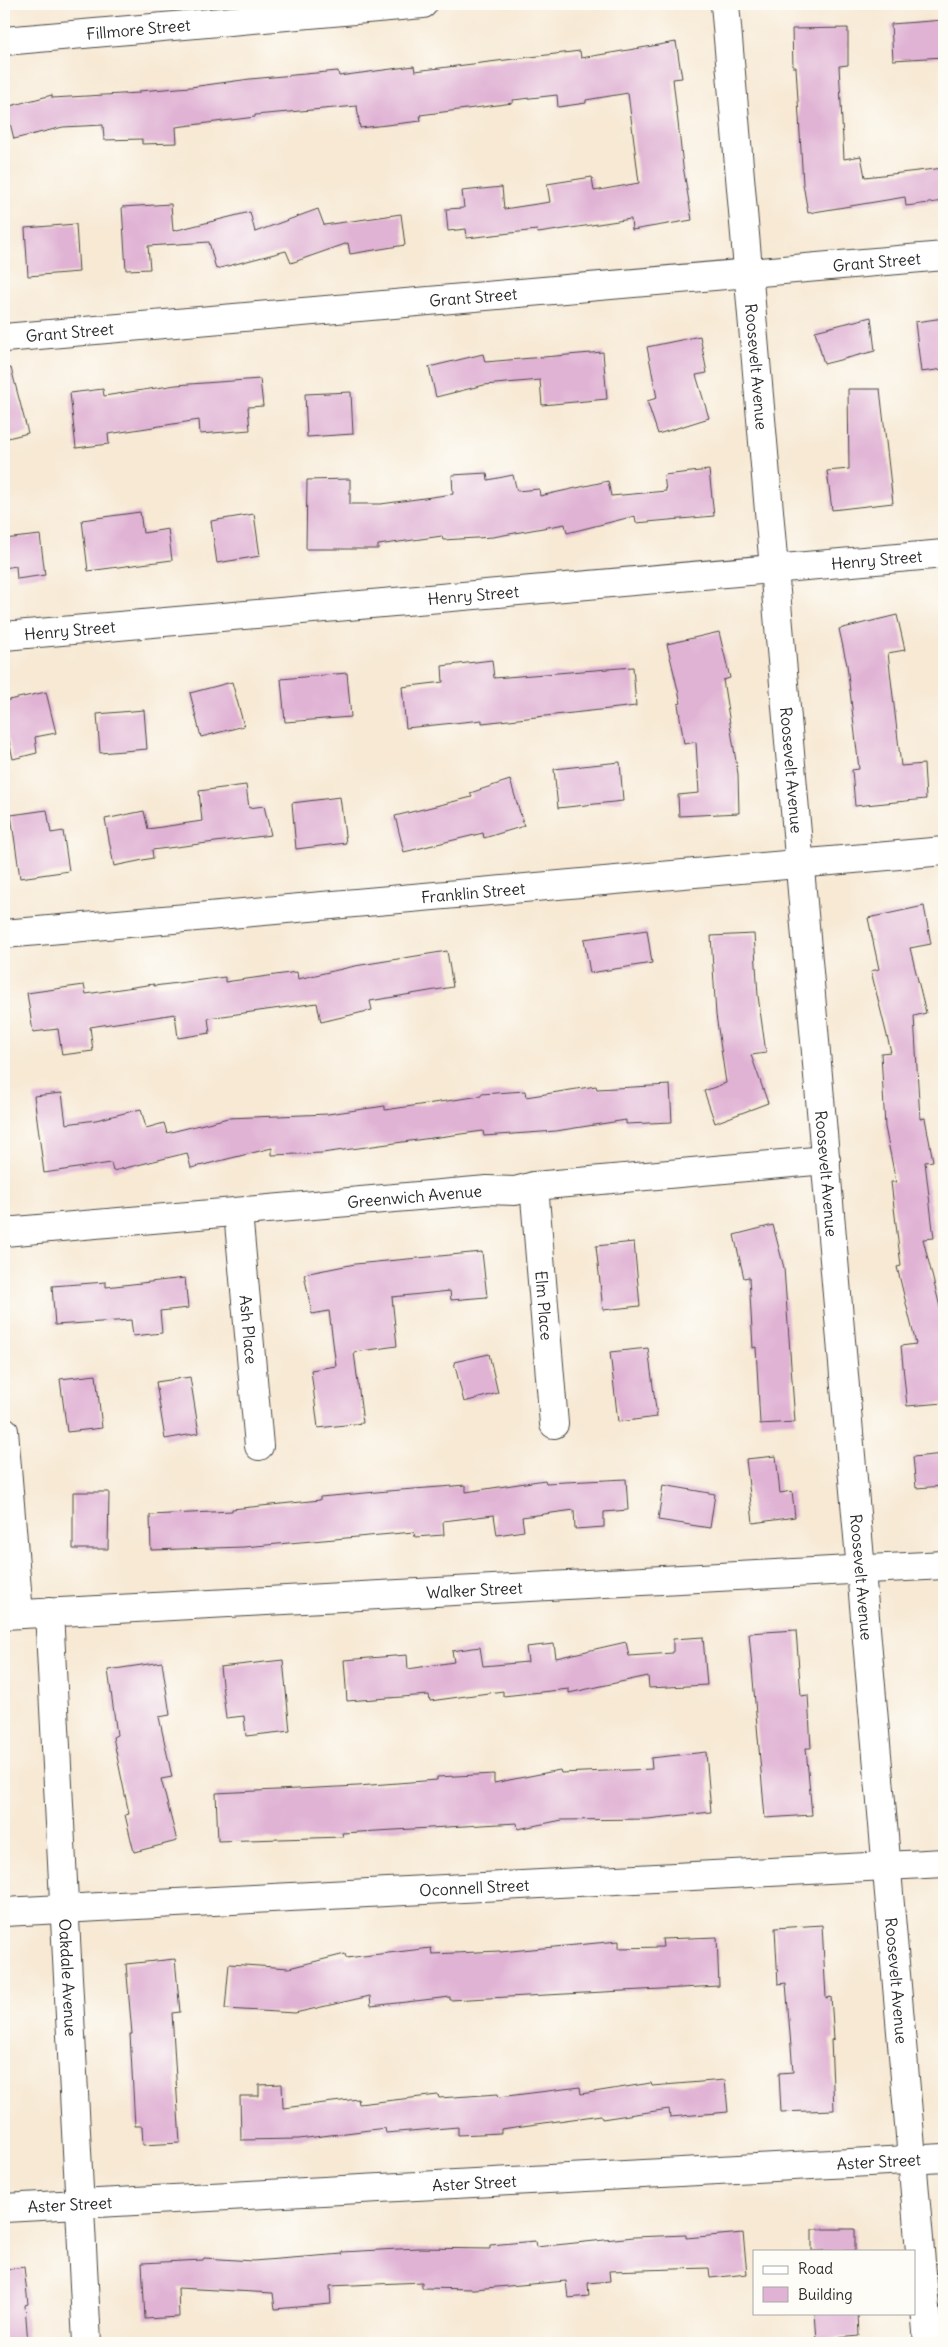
<svg xmlns="http://www.w3.org/2000/svg" width="948" height="2347" viewBox="0 0 948 2347" font-family="Delius,sans-serif">
<style>
.building{fill:#e0b2d4}
.lines{fill:none;stroke-linecap:round;stroke-linejoin:round}
.minor-casing{stroke:#4a4844;stroke-width:30}
.minor{stroke:#fff;stroke-width:28}
.labels{text-anchor:middle;dominant-baseline:central;stroke-width:4.5;stroke-linejoin:round;paint-order:stroke}
.street-label{font-size:16px;fill:#2b2b2b;stroke:#fdfcf7}
</style>
<rect width="100%" height="100%" fill="#fdfcf7"/>
<filter id="ink" filterUnits="userSpaceOnUse"><feTurbulence type="fractalNoise" baseFrequency=".02" numOctaves="2"/><feDisplacementMap in="SourceGraphic" scale="10" xChannelSelector="R" yChannelSelector="G"/><feConvolveMatrix kernelMatrix="1 2 1 2 8 2 1 2 1" color-interpolation-filters="sRGB"/></filter>
<filter id="wash" filterUnits="userSpaceOnUse"><feTurbulence type="fractalNoise" baseFrequency=".0096" numOctaves="4" result="noise"/><feDisplacementMap in="SourceGraphic" scale="20" xChannelSelector="R" yChannelSelector="G"/><feGaussianBlur stdDeviation="1.12" result="paint"/><feColorMatrix in="noise" values="0 0 0 0 0 0 0 0 0 0 0 0 0 0 0 0 0 1.4 0 .05"/><feComposite in="paint" operator="in"/></filter>
<g filter="url(#wash)">
<rect width="100%" height="100%" fill="#f7e9d4"/>
<g id="blocks">
<!-- building -->
<g class="building">
<path d="M 944,20 L 944,57 L 893,60 L 891,24 Z"/>
<path d="M 848,28 L 848,65 L 839,66 L 844,159 L 861,156 L 865,177 L 944,168 L 944,201 L 906,206 L 905,197 L 808,213 L 803,184 L 796,67 L 793,67 L 792,29 Z"/>
<path d="M 676,42 L 682,78 L 673,79 L 683,166 L 692,220 L 632,230 L 631,219 L 538,233 L 537,230 L 467,238 L 466,229 L 448,231 L 446,209 L 464,208 L 462,191 L 502,187 L 504,209 L 550,202 L 547,184 L 592,177 L 594,191 L 639,183 L 628,93 L 586,100 L 586,103 L 558,107 L 557,95 L 513,100 L 513,103 L 420,115 L 421,121 L 360,128 L 357,106 L 255,115 L 255,117 L 176,127 L 177,143 L 142,144 L 142,139 L 104,140 L 103,125 L 63,127 L 14,139 L 6,107 L 52,95 L 52,98 L 139,93 L 139,91 L 191,87 L 250,79 L 338,71 L 339,76 L 414,66 L 415,71 L 580,51 L 581,58 Z"/>
<path d="M 171,204 L 173,231 L 250,212 L 255,232 L 318,209 L 324,225 L 401,214 L 405,245 L 350,254 L 348,243 L 291,263 L 286,251 L 216,269 L 209,242 L 148,246 L 150,269 L 126,270 L 122,207 Z"/>
<path d="M 76,224 L 79,272 L 28,276 L 25,228 Z"/>
<path d="M 871,317 L 875,351 L 824,364 L 815,331 Z"/>
<path d="M 944,318 L 944,369 L 921,372 L 915,322 Z"/>
<path d="M 700,336 L 707,373 L 696,375 L 709,418 L 658,434 L 647,401 L 657,398 L 647,347 Z"/>
<path d="M 603,352 L 607,399 L 542,405 L 540,380 L 484,385 L 436,397 L 429,367 L 483,354 L 485,362 Z"/>
<path d="M 11,368 L 28,433 L 4,439 L 4,369 Z"/>
<path d="M 260,379 L 263,406 L 248,407 L 250,430 L 200,434 L 199,420 L 108,434 L 109,444 L 76,448 L 70,393 L 103,389 L 104,396 L 176,385 Z"/>
<path d="M 848,389 L 880,389 L 893,503 L 832,510 L 827,471 L 849,469 Z"/>
<path d="M 351,392 L 353,434 L 307,437 L 305,394 Z"/>
<path d="M 709,470 L 714,516 L 636,523 L 635,516 L 567,533 L 565,524 L 493,537 L 443,540 L 442,536 L 378,545 L 378,549 L 306,549 L 307,480 L 350,479 L 350,504 L 381,504 L 453,494 L 452,475 L 487,473 L 488,480 L 513,475 L 517,491 L 539,489 L 540,496 L 608,481 L 611,496 L 666,491 L 664,475 Z"/>
<path d="M 140,512 L 143,533 L 168,529 L 172,560 L 88,571 L 82,520 Z"/>
<path d="M 254,514 L 260,556 L 217,563 L 211,521 Z"/>
<path d="M 40,535 L 45,575 L 17,579 L 16,566 L 4,568 L 4,539 Z"/>
<path d="M 897,615 L 905,650 L 888,653 L 901,766 L 924,764 L 926,799 L 855,806 L 852,770 L 859,769 L 847,665 L 839,629 Z"/>
<path d="M 719,632 L 730,678 L 723,680 L 738,774 L 739,813 L 679,816 L 678,795 L 699,793 L 696,742 L 684,744 L 678,704 L 681,703 L 667,644 Z"/>
<path d="M 492,660 L 494,678 L 633,667 L 636,706 L 482,723 L 482,720 L 406,728 L 402,687 L 443,682 L 442,666 Z"/>
<path d="M 347,673 L 351,717 L 285,722 L 281,679 Z"/>
<path d="M 232,682 L 244,726 L 201,737 L 190,693 Z"/>
<path d="M 46,692 L 56,733 L 35,737 L 37,753 L 13,759 L 4,719 L 4,701 Z"/>
<path d="M 144,710 L 147,749 L 100,753 L 97,714 Z"/>
<path d="M 620,762 L 623,801 L 558,808 L 554,769 Z"/>
<path d="M 510,780 L 524,826 L 484,838 L 483,833 L 404,852 L 395,816 L 472,797 L 470,793 Z"/>
<path d="M 246,785 L 249,808 L 264,806 L 271,835 L 152,850 L 153,858 L 114,866 L 105,819 L 144,811 L 148,829 L 202,821 L 199,791 Z"/>
<path d="M 340,797 L 346,843 L 296,849 L 292,803 Z"/>
<path d="M 47,810 L 51,833 L 63,831 L 69,871 L 20,878 L 11,815 Z"/>
<path d="M 924,906 L 931,944 L 910,948 L 926,1013 L 914,1016 L 920,1119 L 925,1118 L 933,1161 L 925,1162 L 934,1238 L 923,1239 L 944,1323 L 944,1403 L 907,1406 L 901,1346 L 916,1344 L 897,1267 L 901,1266 L 891,1182 L 896,1182 L 885,1127 L 881,1053 L 891,1052 L 871,971 L 879,969 L 868,918 Z"/>
<path d="M 647,930 L 652,963 L 590,973 L 584,939 Z"/>
<path d="M 754,934 L 758,996 L 766,1053 L 751,1055 L 768,1103 L 715,1123 L 704,1091 L 726,1083 L 716,1015 L 711,936 Z"/>
<path d="M 447,951 L 453,987 L 370,1001 L 372,1010 L 321,1022 L 317,1003 L 208,1018 L 210,1033 L 178,1038 L 175,1014 L 90,1027 L 93,1051 L 62,1055 L 58,1029 L 33,1032 L 27,993 L 84,985 L 86,994 L 154,984 L 154,986 L 225,977 L 225,982 L 297,972 L 298,979 L 355,966 Z"/>
<path d="M 670,1085 L 672,1122 L 626,1124 L 626,1120 L 556,1131 L 484,1136 L 483,1131 L 322,1153 L 272,1155 L 272,1148 L 191,1168 L 187,1153 L 113,1171 L 111,1163 L 44,1173 L 34,1096 L 62,1093 L 66,1124 L 96,1120 L 141,1109 L 146,1128 L 164,1123 L 167,1133 L 228,1118 L 328,1114 L 385,1106 L 385,1110 L 481,1096 L 481,1094 L 525,1091 L 526,1097 L 596,1086 L 597,1089 Z"/>
<path d="M 773,1225 L 784,1268 L 795,1422 L 760,1424 L 756,1347 L 753,1348 L 749,1277 L 744,1278 L 734,1235 Z"/>
<path d="M 634,1242 L 640,1306 L 603,1310 L 596,1246 Z"/>
<path d="M 482,1252 L 487,1297 L 451,1300 L 450,1291 L 392,1297 L 397,1346 L 354,1352 L 363,1423 L 318,1428 L 311,1370 L 336,1366 L 329,1311 L 312,1314 L 304,1274 L 355,1264 Z"/>
<path d="M 185,1278 L 188,1308 L 160,1311 L 162,1333 L 133,1336 L 131,1320 L 55,1325 L 52,1286 L 106,1282 L 106,1287 Z"/>
<path d="M 648,1348 L 657,1417 L 618,1422 L 610,1352 Z"/>
<path d="M 489,1354 L 498,1393 L 464,1402 L 454,1362 Z"/>
<path d="M 96,1375 L 102,1428 L 67,1432 L 60,1379 Z"/>
<path d="M 190,1377 L 199,1433 L 165,1439 L 156,1382 Z"/>
<path d="M 944,1454 L 944,1486 L 916,1488 L 913,1457 Z"/>
<path d="M 776,1456 L 780,1493 L 792,1491 L 795,1517 L 753,1523 L 746,1459 Z"/>
<path d="M 626,1479 L 628,1510 L 604,1512 L 604,1527 L 575,1529 L 574,1510 L 522,1517 L 524,1531 L 497,1535 L 494,1515 L 443,1521 L 444,1535 L 415,1537 L 414,1532 L 244,1547 L 151,1550 L 150,1515 L 232,1511 L 232,1509 L 320,1500 L 320,1497 L 388,1491 L 466,1485 L 466,1492 L 545,1480 L 546,1483 Z"/>
<path d="M 663,1485 L 715,1494 L 710,1528 L 658,1520 Z"/>
<path d="M 73,1492 L 109,1492 L 108,1549 L 73,1549 Z"/>
<path d="M 796,1630 L 801,1696 L 808,1695 L 811,1748 L 806,1748 L 812,1815 L 765,1818 L 749,1633 Z"/>
<path d="M 703,1637 L 707,1685 L 649,1688 L 648,1676 L 569,1693 L 569,1689 L 503,1696 L 503,1691 L 430,1701 L 429,1695 L 347,1701 L 344,1660 L 407,1655 L 408,1669 L 454,1662 L 452,1651 L 480,1647 L 483,1666 L 528,1662 L 526,1647 L 554,1644 L 556,1658 L 626,1642 L 629,1656 L 673,1653 L 673,1639 Z"/>
<path d="M 283,1660 L 290,1731 L 246,1736 L 244,1716 L 226,1718 L 220,1667 Z"/>
<path d="M 162,1662 L 170,1715 L 159,1717 L 172,1777 L 161,1779 L 177,1841 L 134,1852 L 125,1815 L 129,1814 L 113,1737 L 117,1735 L 108,1670 Z"/>
<path d="M 706,1752 L 711,1812 L 648,1819 L 562,1820 L 518,1829 L 517,1823 L 342,1833 L 343,1837 L 218,1841 L 216,1793 L 358,1786 L 437,1780 L 437,1777 L 494,1774 L 494,1783 L 560,1770 L 561,1773 L 652,1769 L 651,1758 Z"/>
<path d="M 822,1925 L 826,1998 L 831,1997 L 834,2039 L 831,2040 L 834,2110 L 781,2112 L 779,2073 L 793,2072 L 786,1983 L 778,1984 L 775,1928 Z"/>
<path d="M 717,1937 L 719,1986 L 450,2000 L 450,1997 L 371,2006 L 370,1996 L 295,2013 L 225,2009 L 229,1964 L 289,1968 L 345,1954 L 346,1958 L 431,1948 L 432,1954 L 500,1951 L 500,1952 L 619,1941 L 619,1948 L 663,1947 L 662,1939 Z"/>
<path d="M 175,1959 L 180,2012 L 172,2013 L 180,2143 L 143,2145 L 142,2126 L 135,2126 L 130,2034 L 132,2034 L 126,1964 Z"/>
<path d="M 725,2080 L 728,2112 L 670,2117 L 669,2109 L 602,2119 L 601,2115 L 501,2129 L 501,2133 L 458,2135 L 458,2127 L 386,2133 L 385,2128 L 299,2139 L 241,2140 L 240,2096 L 259,2096 L 259,2085 L 282,2084 L 283,2108 L 358,2099 L 359,2104 L 438,2095 L 439,2098 L 498,2094 L 499,2097 L 580,2087 L 581,2094 L 651,2083 L 652,2086 Z"/>
<rect x="812" y="2229" width="43" height="22"/>
<path d="M 743,2233 L 747,2274 L 710,2278 L 709,2268 L 609,2271 L 610,2281 L 588,2283 L 589,2296 L 568,2298 L 566,2281 L 474,2289 L 422,2288 L 422,2282 L 330,2286 L 331,2304 L 275,2309 L 273,2293 L 178,2288 L 179,2317 L 145,2319 L 142,2263 L 203,2260 L 204,2258 L 253,2261 L 343,2254 L 342,2252 L 418,2248 L 490,2249 L 490,2245 L 535,2241 L 536,2247 L 634,2237 L 686,2235 L 686,2238 Z"/>
<path d="M 24,2267 L 28,2304 L 25,2305 L 28,2343 L 4,2343 L 4,2270 Z"/>
<path d="M 815,2313 L 858,2313 L 859,2336 L 817,2340 Z"/>
</g>
</g>
</g>
<g filter="url(#ink)">
<use href="#blocks" fill-opacity="0" stroke="#4a4844" stroke-width="1"/>
<g class="lines">
<!-- minor casing -->
<g class="minor-casing">
<g id="minor">
<path id="s1" d="M 725,4 L 928,2343"/>
<path id="s2" d="M 4,41 L 423,4"/>
<path id="s3" d="M 4,338 L 944,256"/>
<path id="s4" d="M 4,636 L 944,554"/>
<path id="s5" d="M 4,934 L 944,851"/>
<path id="s6" d="M 534,1186 L 554,1424"/>
<path id="s7" d="M 238,1212 L 259,1446"/>
<path id="s8" d="M 4,1232 L 487,1190 L 515,1191 L 534,1186 L 826,1160"/>
<path d="M 4,1431 L 19,1614"/>
<path id="s9" d="M 49,1612 L 87,2343"/>
<path id="s10" d="M 4,1615 L 944,1565"/>
<path id="s11" d="M 4,1912 L 944,1863"/>
<path id="s12" d="M 4,2208 L 944,2158"/>
</g>
</g>
<!-- minor -->
<use href="#minor" class="minor"/>
</g>
</g>
<g class="labels">
<!-- street labels -->
<g class="street-label">
<text stroke="none"><textPath href="#s2" startOffset="135">Fillmore Street</textPath></text>
<text stroke="none"><textPath href="#s3" startOffset="876">Grant Street</textPath></text>
<text stroke="none"><textPath href="#s3" startOffset="471">Grant Street</textPath></text>
<text stroke="none"><textPath href="#s3" startOffset="66">Grant Street</textPath></text>
<text stroke="none"><textPath href="#s1" startOffset="364">Roosevelt Avenue</textPath></text>
<text stroke="none"><textPath href="#s4" startOffset="876">Henry Street</textPath></text>
<text stroke="none"><textPath href="#s4" startOffset="471">Henry Street</textPath></text>
<text stroke="none"><textPath href="#s4" startOffset="66">Henry Street</textPath></text>
<text stroke="none"><textPath href="#s1" startOffset="769">Roosevelt Avenue</textPath></text>
<text stroke="none"><textPath href="#s5" startOffset="471">Franklin Street</textPath></text>
<text stroke="none"><textPath href="#s1" startOffset="1174">Roosevelt Avenue</textPath></text>
<text stroke="none"><textPath href="#s8" startOffset="412">Greenwich Avenue</textPath></text>
<text stroke="none"><textPath href="#s6" startOffset="120">Elm Place</textPath></text>
<text stroke="none"><textPath href="#s7" startOffset="118">Ash Place</textPath></text>
<text stroke="none"><textPath href="#s1" startOffset="1579">Roosevelt Avenue</textPath></text>
<text stroke="none"><textPath href="#s10" startOffset="471">Walker Street</textPath></text>
<text stroke="none"><textPath href="#s11" startOffset="471">Oconnell Street</textPath></text>
<text stroke="none"><textPath href="#s9" startOffset="366">Oakdale Avenue</textPath></text>
<text stroke="none"><textPath href="#s1" startOffset="1984">Roosevelt Avenue</textPath></text>
<text stroke="none"><textPath href="#s12" startOffset="876">Aster Street</textPath></text>
<text stroke="none"><textPath href="#s12" startOffset="471">Aster Street</textPath></text>
<text stroke="none"><textPath href="#s12" startOffset="66">Aster Street</textPath></text>
</g>
</g>
<!-- margin -->
<rect width="948" height="2347" fill="none" stroke="#fdfcf7" stroke-width="20"/>
<!-- legend -->
<rect x="753" y="2250" width="162" height="65" fill="#fdfcf7" stroke="#a9a8a5"/>
<rect x="763" y="2266" width="25" height="8" fill="#ffffff" stroke="#a9a8a5"/>
<text x="798" y="2274" font-size="15" fill="#2b2b2b">Road</text>
<rect x="763" y="2287" width="25" height="15" fill="#e0b2d4" stroke="#a9a8a5"/>
<text x="798" y="2300" font-size="15" fill="#2b2b2b">Building</text>
</svg>
